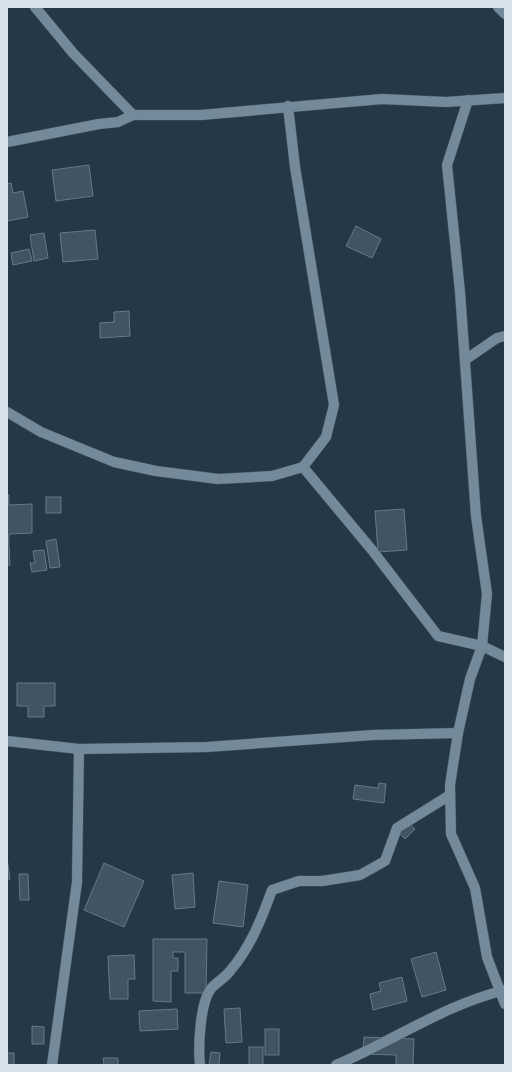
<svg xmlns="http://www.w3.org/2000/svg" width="512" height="1072" viewBox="0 0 512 1072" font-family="'Roboto Condensed',sans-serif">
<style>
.building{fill:#405463;stroke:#647989}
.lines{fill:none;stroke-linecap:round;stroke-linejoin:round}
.street-casing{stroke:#465661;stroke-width:11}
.street{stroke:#748999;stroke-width:10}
</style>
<rect width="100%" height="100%" fill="#253846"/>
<!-- building -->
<g class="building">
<path d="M 89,165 L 93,196 L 56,201 L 52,170 Z"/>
<path d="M 11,183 L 13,193 L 23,191 L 28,217 L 7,221 L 7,184 Z"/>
<path d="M 356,226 L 381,239 L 372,258 L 346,246 Z"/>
<path d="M 95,230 L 98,259 L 63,262 L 60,233 Z"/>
<path d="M 44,233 L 48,258 L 34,261 L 30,235 Z"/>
<path d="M 29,249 L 32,261 L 13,265 L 11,253 Z"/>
<path d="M 129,311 L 130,336 L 100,338 L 100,323 L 114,322 L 114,312 Z"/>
<path d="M 7,495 L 9,495 L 9,505 L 32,504 L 32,533 L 9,534 L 9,544 L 7,544 Z"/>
<rect x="46" y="497" width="15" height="16"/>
<path d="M 404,509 L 407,550 L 378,552 L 375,511 Z"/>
<path d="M 56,539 L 60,567 L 50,568 L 46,541 Z"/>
<path d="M 7,545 L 9,545 L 10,565 L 7,565 Z"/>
<path d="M 44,550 L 47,570 L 32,572 L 30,563 L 35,563 L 33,551 Z"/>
<path d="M 17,683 L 55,683 L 55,706 L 44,706 L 44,717 L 28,717 L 28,706 L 17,706 Z"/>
<path d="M 379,783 L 386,784 L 384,803 L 353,799 L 355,785 L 378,788 Z"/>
<path d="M 409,823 L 415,829 L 405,839 L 399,833 Z"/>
<path d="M 7,858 L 10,879 L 7,879 Z"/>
<path d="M 104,863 L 144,881 L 124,927 L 84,910 Z"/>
<path d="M 193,873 L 195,907 L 175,909 L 172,875 Z"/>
<path d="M 19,874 L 28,874 L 29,900 L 20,900 Z"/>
<path d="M 219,881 L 248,885 L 243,927 L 213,923 Z"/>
<path d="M 153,939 L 207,939 L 206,993 L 185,993 L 185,952 L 173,952 L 173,958 L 178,958 L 178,971 L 171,971 L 171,1002 L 153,1001 Z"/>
<path d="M 436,952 L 446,990 L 422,997 L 411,959 Z"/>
<path d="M 134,955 L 135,979 L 128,979 L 128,999 L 110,999 L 108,956 Z"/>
<path d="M 402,977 L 407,1001 L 373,1010 L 370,994 L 381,991 L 379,983 Z"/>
<path d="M 240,1008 L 242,1042 L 226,1043 L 224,1009 Z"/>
<path d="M 177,1009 L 178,1029 L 140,1031 L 139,1011 Z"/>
<path d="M 32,1026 L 44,1027 L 44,1044 L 32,1044 Z"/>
<rect x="265" y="1029" width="14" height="26"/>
<path d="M 364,1037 L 414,1039 L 413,1065 L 396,1065 L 396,1055 L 363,1054 Z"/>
<rect x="249" y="1047" width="14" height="18"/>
<path d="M 211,1052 L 220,1053 L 219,1065 L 209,1065 Z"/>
<rect x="7" y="1053" width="7" height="12"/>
<path d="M 103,1058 L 118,1058 L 118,1065 L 104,1065 Z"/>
</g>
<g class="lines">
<!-- street casing -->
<g class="street-casing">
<g id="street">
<path d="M 35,7 L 73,53 L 133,115 L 201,115 L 382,99 L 446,102 L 505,98"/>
<path d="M 498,7 L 505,14"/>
<path d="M 468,100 L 447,165 L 460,292 L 476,516 L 487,594 L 482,646 L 505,657"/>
<path d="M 288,106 L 295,167 L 334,405 L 326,437 L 303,467 L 372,550 L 438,636 L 482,646 L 470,679 L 458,733 L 450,785 L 451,834 L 475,888 L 487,957 L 505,1004"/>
<path d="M 7,142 L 99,124 L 118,122 L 133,115"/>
<path d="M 465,360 L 497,338 L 505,336"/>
<path d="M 7,412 L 41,432 L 114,462 L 156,471 L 218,479 L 272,476 L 303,467"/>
<path d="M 7,741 L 79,749 L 207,747 L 373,735 L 458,733"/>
<path d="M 52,1065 L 77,882 L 79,749"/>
<path d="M 200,1065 C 198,1047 200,1005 210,990 C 215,983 225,978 230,971 C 250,948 262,918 272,890 L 299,881 L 322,881 L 360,875 L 385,861 L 397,828 L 450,795"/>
<path d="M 336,1065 C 393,1041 444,1005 505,990"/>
</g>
</g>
<!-- street -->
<use href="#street" class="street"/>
</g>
<!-- border -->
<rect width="512" height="1072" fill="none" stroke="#d7e2eb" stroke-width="16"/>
</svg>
